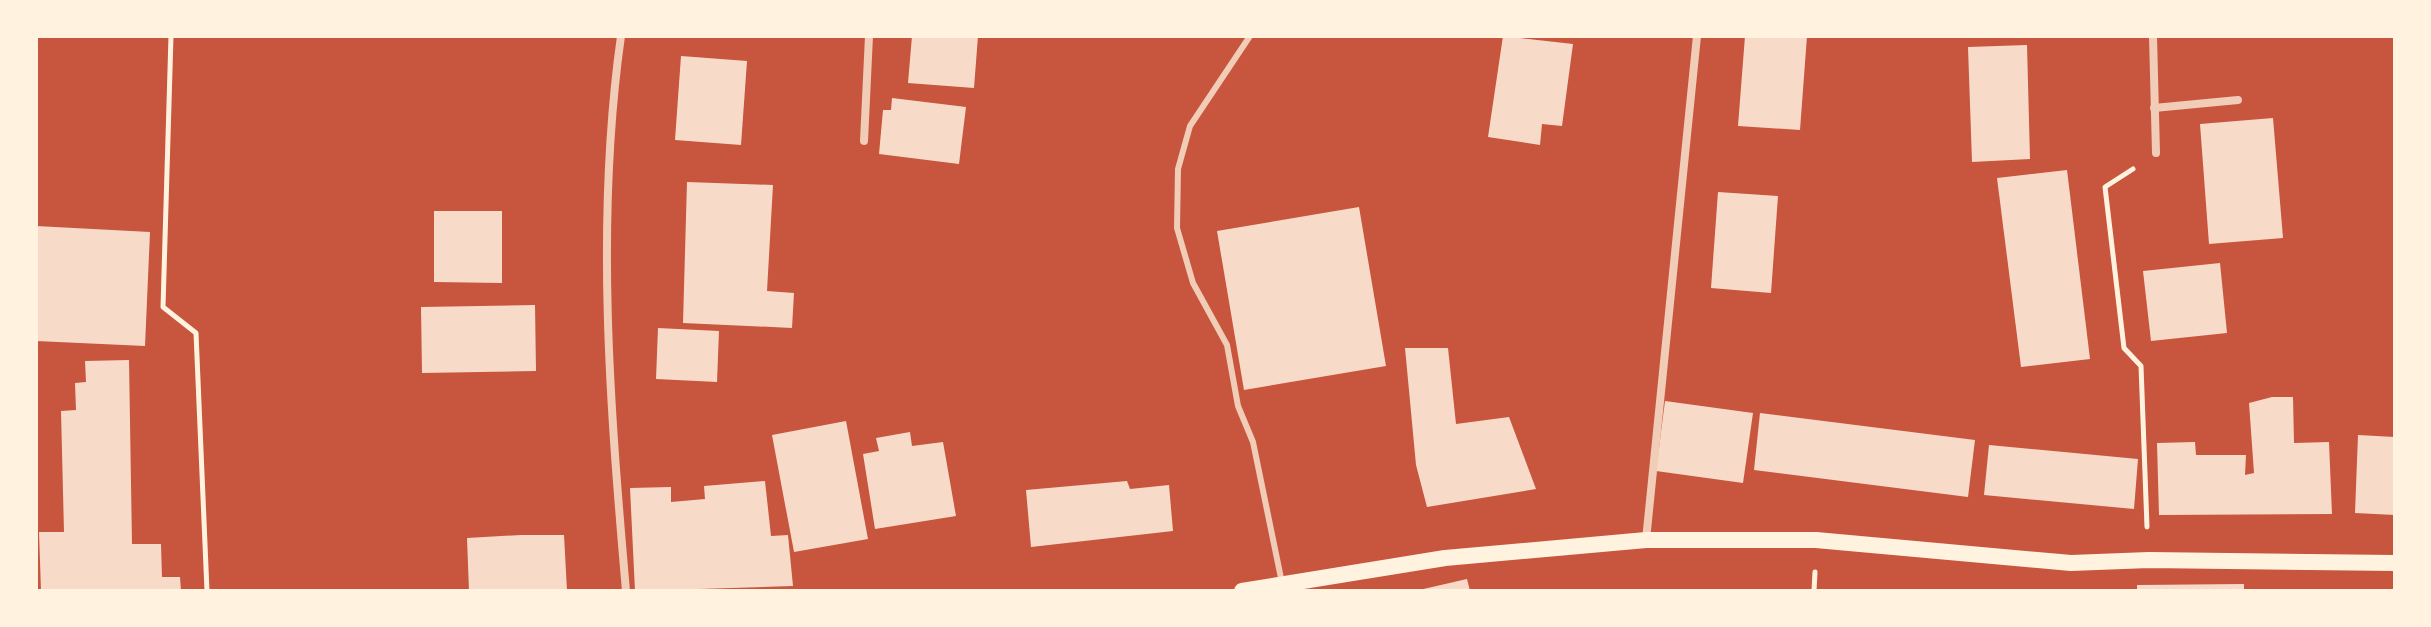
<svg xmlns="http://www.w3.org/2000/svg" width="2431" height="627" viewBox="0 0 2431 627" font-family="'Sofia Sans Condensed',sans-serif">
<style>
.building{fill:#f7dbc8}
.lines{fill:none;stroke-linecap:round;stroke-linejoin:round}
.path{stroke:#fff3e0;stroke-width:5}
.service{stroke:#f1ccb7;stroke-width:6}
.minor{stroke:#f1ccb7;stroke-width:8}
.secondary{stroke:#fff3e0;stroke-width:16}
</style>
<rect width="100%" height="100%" fill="#c8553d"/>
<!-- building -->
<g class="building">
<path d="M 912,36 L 978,36 L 974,88 L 908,83 Z"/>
<path d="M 1503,36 L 1573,44 L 1562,126 L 1542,124 L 1540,145 L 1488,137 Z"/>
<path d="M 1745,36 L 1807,36 L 1800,130 L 1738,126 Z"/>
<path d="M 2027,45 L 2030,159 L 1972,162 L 1968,47 Z"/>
<path d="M 681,56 L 747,61 L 741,145 L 675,140 Z"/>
<path d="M 892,98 L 966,107 L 959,164 L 879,154 L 883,110 L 891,110 Z"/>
<path d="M 2273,118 L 2283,238 L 2209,244 L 2200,124 Z"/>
<path d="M 2067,170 L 2090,359 L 2021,367 L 1997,178 Z"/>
<path d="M 687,182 L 773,185 L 767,291 L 794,293 L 792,328 L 683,323 Z"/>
<path d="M 1718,192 L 1778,196 L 1771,293 L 1711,288 Z"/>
<path d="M 1359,207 L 1386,366 L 1244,390 L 1217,231 Z"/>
<path d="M 434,211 L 502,211 L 502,283 L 434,282 Z"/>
<path d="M 36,226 L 150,232 L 145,346 L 36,341 Z"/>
<path d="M 2220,263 L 2227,333 L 2151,341 L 2143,271 Z"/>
<path d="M 535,305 L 536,371 L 422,373 L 421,307 Z"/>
<path d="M 658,328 L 719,331 L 717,382 L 656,379 Z"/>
<path d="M 1405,348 L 1448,348 L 1456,424 L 1509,417 L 1536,489 L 1427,507 L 1416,465 Z"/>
<path d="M 129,360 L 132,544 L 161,544 L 162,577 L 180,577 L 181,591 L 41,591 L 39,532 L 64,532 L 61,411 L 76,410 L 75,383 L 86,382 L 85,361 Z"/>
<path d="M 2272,397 L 2293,397 L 2294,443 L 2329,442 L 2332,514 L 2159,515 L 2157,443 L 2195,442 L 2196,455 L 2246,455 L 2245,475 L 2254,473 L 2249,403 Z"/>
<path d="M 1665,401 L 1753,413 L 1743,483 L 1656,471 Z"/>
<path d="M 1760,413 L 1975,440 L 1968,497 L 1754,470 Z"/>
<path d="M 846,421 L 868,539 L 794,552 L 772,435 Z"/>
<path d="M 910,432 L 912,446 L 943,442 L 956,516 L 875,529 L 863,454 L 879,451 L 876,438 Z"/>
<path d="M 2358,435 L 2395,437 L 2395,515 L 2355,513 Z"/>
<path d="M 1989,445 L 2138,459 L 2134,509 L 1984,495 Z"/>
<path d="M 765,481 L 771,536 L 788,535 L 793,586 L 635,591 L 630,488 L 671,487 L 671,502 L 705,499 L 704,486 Z"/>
<path d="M 1127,481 L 1130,489 L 1169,485 L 1173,531 L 1031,547 L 1026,490 Z"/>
<path d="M 521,535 L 564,535 L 567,591 L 469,591 L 467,538 Z"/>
<path d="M 1467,579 L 1470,591 L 1419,591 L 1419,590 Z"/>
<path d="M 2244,584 L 2244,591 L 2137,591 L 2137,585 Z"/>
</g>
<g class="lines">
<!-- path -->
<g class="path">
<path d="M 171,36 L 163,307 L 196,333 L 207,591"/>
<path d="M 2133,169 L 2105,187 L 2124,348 L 2141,366 L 2147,527"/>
<path d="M 1814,591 L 1815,572"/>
</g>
<!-- service -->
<path class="service" d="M 1250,36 L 1190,126 L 1178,169 L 1177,228 L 1193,283 L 1227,345 L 1238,406 L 1253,442 L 1282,583"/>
<!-- minor -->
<g class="minor">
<path d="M 621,36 C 595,220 610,407 626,591"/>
<path d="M 2153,36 L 2156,153"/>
<path d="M 2154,108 L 2238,100"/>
<path d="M 864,141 L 869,36"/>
<path d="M 1646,540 L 1697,36"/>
</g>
<!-- secondary -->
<path class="secondary" d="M 1242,591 L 1445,558 L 1646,540 L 1816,540 L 2071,563 L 2149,560 L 2395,563"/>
</g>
<!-- border -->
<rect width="2431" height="627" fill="none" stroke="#fff3e0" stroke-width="76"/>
</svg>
